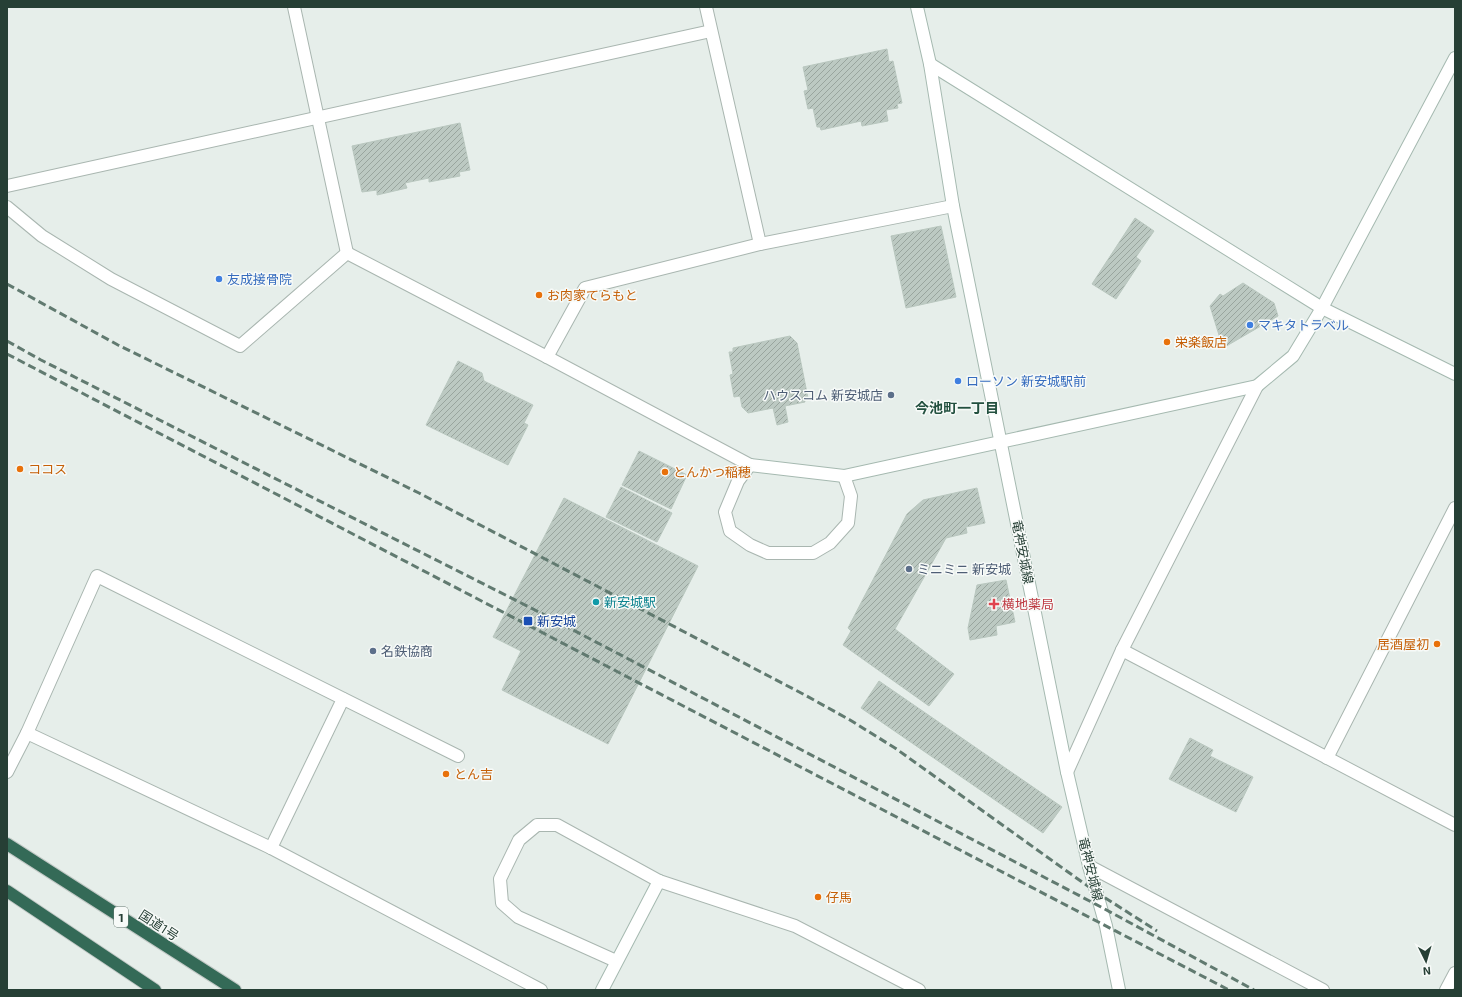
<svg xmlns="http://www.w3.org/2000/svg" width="1462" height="997" viewBox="0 0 1462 997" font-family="'Exo 2','Noto Sans JP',sans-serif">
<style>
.building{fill:url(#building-hatch);stroke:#b9c7bf}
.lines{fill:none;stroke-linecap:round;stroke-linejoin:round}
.lane-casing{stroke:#a9b6b0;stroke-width:14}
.street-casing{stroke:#a9b6b0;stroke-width:14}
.secondary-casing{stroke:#a5b9b0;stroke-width:14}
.highway-casing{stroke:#c2c9c6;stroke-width:14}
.lane{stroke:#fff;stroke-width:12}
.street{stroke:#fff;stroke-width:12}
.secondary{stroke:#fff;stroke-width:12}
.highway{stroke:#346a57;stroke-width:12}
.rail{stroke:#617a70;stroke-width:3;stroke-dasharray:8 4;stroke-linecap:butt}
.shop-dot{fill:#3f7fe0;stroke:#f7faf8;stroke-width:1.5}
.food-dot{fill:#e8710a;stroke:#f7faf8;stroke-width:1.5}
.service-dot{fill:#5c6f8a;stroke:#f7faf8;stroke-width:1.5}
.culture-dot{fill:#0f9aa8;stroke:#f7faf8;stroke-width:1.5}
.health-dot{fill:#e0444e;stroke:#f7faf8;stroke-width:1.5}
.transit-dot{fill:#1a4fb4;stroke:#f7faf8;stroke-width:1.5}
.labels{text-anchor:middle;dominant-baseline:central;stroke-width:3;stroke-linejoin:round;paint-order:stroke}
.shield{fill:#f7faf8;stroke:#657770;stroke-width:1}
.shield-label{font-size:12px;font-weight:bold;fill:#263f35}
.shop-label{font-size:13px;fill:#366cbe;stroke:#f7faf8;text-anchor:start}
.food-label{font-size:13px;fill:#c56008;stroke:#f7faf8;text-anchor:start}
.service-label{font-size:13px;fill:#4e5e75;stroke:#f7faf8;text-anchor:start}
.street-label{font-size:13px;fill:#263f35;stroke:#f7faf8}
.culture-label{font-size:13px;fill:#0d838f;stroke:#f7faf8;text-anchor:start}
.health-label{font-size:13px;fill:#be3a42;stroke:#f7faf8;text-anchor:start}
.transit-label{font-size:13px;fill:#164399;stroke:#f7faf8;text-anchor:start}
.neighbourhood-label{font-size:14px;font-weight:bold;fill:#23503f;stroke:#f7faf8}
</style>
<defs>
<pattern id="building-hatch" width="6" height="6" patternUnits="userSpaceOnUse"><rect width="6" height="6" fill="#bcc9c2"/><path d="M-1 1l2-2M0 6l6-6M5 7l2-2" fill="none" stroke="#99a59e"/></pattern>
</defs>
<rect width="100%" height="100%" fill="#e6eeea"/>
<!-- building -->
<g class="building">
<path d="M 887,49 L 889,62 L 893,61 L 902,103 L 897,104 L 898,108 L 886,110 L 888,121 L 862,126 L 861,121 L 821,130 L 820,127 L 817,127 L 813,108 L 808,109 L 804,91 L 808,90 L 803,67 Z"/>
<path d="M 460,123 L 470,170 L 459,172 L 460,176 L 429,182 L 429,178 L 405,183 L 407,188 L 377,195 L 377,190 L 362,192 L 352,146 Z"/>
<path d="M 1135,218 L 1154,231 L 1136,257 L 1141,261 L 1116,299 L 1092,284 Z"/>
<path d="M 941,226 L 956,297 L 906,308 L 891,236 Z"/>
<path d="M 1243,283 L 1274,303 L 1278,316 L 1223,348 L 1210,306 L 1220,294 L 1223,296 Z"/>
<path d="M 790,336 L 797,343 L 808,398 L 804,398 L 805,402 L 785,406 L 788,422 L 777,425 L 773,408 L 748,413 L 742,407 L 740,396 L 734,397 L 730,375 L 733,374 L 729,352 L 733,352 L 733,348 Z"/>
<path d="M 458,361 L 482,373 L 484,381 L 533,405 L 524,423 L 528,425 L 508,465 L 426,425 Z"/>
<path d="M 639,451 L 687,475 L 671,509 L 622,485 Z"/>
<path d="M 621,487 L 672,513 L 657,542 L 606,517 Z"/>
<path d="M 977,488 L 985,523 L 966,527 L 967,533 L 946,538 L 895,629 L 954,674 L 929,706 L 843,645 L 851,631 L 848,628 L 907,514 L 923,500 Z"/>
<path d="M 564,498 L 698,566 L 608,744 L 502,690 L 521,651 L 493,637 Z"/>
<path d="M 1006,580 L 1015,622 L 996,626 L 997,635 L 970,640 L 968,628 L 977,585 Z"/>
<path d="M 879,681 L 1062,807 L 1043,833 L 861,708 Z"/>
<path d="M 1190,738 L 1213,750 L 1210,756 L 1253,777 L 1236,812 L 1169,779 Z"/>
</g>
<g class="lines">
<!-- lane casing -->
<g class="lane-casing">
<g id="lane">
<path d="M 750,465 L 738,481 L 725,512 L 730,531 L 750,545 L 768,553 L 813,553 L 830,543 L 848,523 L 851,496 L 844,476"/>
<path d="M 616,961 L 518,917 L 502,903 L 500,879 L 519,840 L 537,825 L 557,825 L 659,881"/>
</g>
</g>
<!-- street casing -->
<g class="street-casing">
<g id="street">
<path d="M 294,7 L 347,253"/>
<path d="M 706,7 L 760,244"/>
<path d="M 7,186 L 711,31"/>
<path d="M 7,207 L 42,236 L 111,279 L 240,346 L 347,253"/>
<path d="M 347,253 L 547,357 L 750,465"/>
<path d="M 547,357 L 585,288 L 760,244 L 953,206"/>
<path d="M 1122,650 L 1455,825"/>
<path d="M 27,733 L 271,848 L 541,990"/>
<path d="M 1327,758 L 1455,508"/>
<path d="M 7,772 L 27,733 L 97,576 L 458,756"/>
<path d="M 1067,772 L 1122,650 L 1257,386"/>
<path d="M 271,848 L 343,699"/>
<path d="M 1089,866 L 1323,990"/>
<path d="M 659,881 L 795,926 L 919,990"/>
<path d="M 1446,990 L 1455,973"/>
</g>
</g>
<!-- secondary casing -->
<g class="secondary-casing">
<g id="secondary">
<path d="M 917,7 L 930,64 L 953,206 L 1067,772 L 1089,866 L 1106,926 L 1119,990"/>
<path d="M 930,64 L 1322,308 L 1455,374"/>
<path d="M 750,465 L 844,476 L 1257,386 L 1293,356 L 1322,308 L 1455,58"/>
<path d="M 602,990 L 659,881"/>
</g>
</g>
<!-- highway casing -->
<g class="highway-casing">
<g id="highway">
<path d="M 7,844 L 235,990"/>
<path d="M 7,891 L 155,990"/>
</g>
</g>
<!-- lane -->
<use href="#lane" class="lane"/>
<!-- street -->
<use href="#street" class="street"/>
<!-- secondary -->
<use href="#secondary" class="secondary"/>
<!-- highway -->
<use href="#highway" class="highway"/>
<!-- rail -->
<g class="rail">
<path d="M 7,284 L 118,345 L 419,493 L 803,694 L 850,720 L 895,748 L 1096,892 L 1157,931"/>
<path d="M 7,341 L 41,360 L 535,610 L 1101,907 L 1254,990"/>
<path d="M 7,354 L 1229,990"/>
</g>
</g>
<!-- markers -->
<g class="shop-dot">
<circle cx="219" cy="279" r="4"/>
<circle cx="1250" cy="325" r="4"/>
<circle cx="958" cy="381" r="4"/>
</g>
<g class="food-dot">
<circle cx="539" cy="295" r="4"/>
<circle cx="1167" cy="342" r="4"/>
<circle cx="20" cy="469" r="4"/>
<circle cx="665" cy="472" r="4"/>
<circle cx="1437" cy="644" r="4"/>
<circle cx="446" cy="774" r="4"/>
<circle cx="818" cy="897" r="4"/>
</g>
<g class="service-dot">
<circle cx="891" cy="395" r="4"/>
<circle cx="909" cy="569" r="4"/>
<circle cx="373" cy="651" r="4"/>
</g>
<circle class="culture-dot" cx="596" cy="602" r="4"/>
<path class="health-dot" d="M992 598h4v4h4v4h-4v4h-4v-4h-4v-4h4z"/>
<rect class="transit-dot" x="523" y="616" width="10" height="10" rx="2"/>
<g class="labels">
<!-- shield labels -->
<rect class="shield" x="114" y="907" width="14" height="20" rx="3"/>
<g class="shield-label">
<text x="121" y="917">1</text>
</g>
<!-- shop labels -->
<g class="shop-label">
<text x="227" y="279">友成接骨院</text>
<text x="1258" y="325">マキタトラベル</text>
<text x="966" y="381">ローソン 新安城駅前</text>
</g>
<!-- food labels -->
<g class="food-label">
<text x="547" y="295">お肉家てらもと</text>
<text x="1175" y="342">栄楽飯店</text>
<text x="28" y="469">ココス</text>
<text x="673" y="472">とんかつ稲穂</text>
<text x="1429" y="644" text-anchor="end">居酒屋初</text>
<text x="454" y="774">とん吉</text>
<text x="826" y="897">仔馬</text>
</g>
<!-- service labels -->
<g class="service-label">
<text x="883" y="395" text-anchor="end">ハウスコム 新安城店</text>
<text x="917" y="569">ミニミニ 新安城</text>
<text x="381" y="651">名鉄協商</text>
</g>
<!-- street labels -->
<g class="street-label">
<text transform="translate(1023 552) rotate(79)">竜神安城線</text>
<text transform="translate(1091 869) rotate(76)">竜神安城線</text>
<text transform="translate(159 925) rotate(33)">国道1号</text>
</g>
<!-- culture labels -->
<g class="culture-label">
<text x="604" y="602">新安城駅</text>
</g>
<!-- health labels -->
<g class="health-label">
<text x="1002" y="604">横地薬局</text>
</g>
<!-- transit labels -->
<g class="transit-label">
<text x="537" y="621">新安城</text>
</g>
<!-- neighbourhood labels -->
<g class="neighbourhood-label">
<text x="957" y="407">今池町一丁目</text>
</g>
</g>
<!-- border -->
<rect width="1462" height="997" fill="none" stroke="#263f35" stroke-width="16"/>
<!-- north arrow -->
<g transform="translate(1426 961) rotate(175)" stroke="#f7faf8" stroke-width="3" paint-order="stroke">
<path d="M0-3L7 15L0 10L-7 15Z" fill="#263f35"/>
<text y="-6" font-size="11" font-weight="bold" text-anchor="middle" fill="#263f35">N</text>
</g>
</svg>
